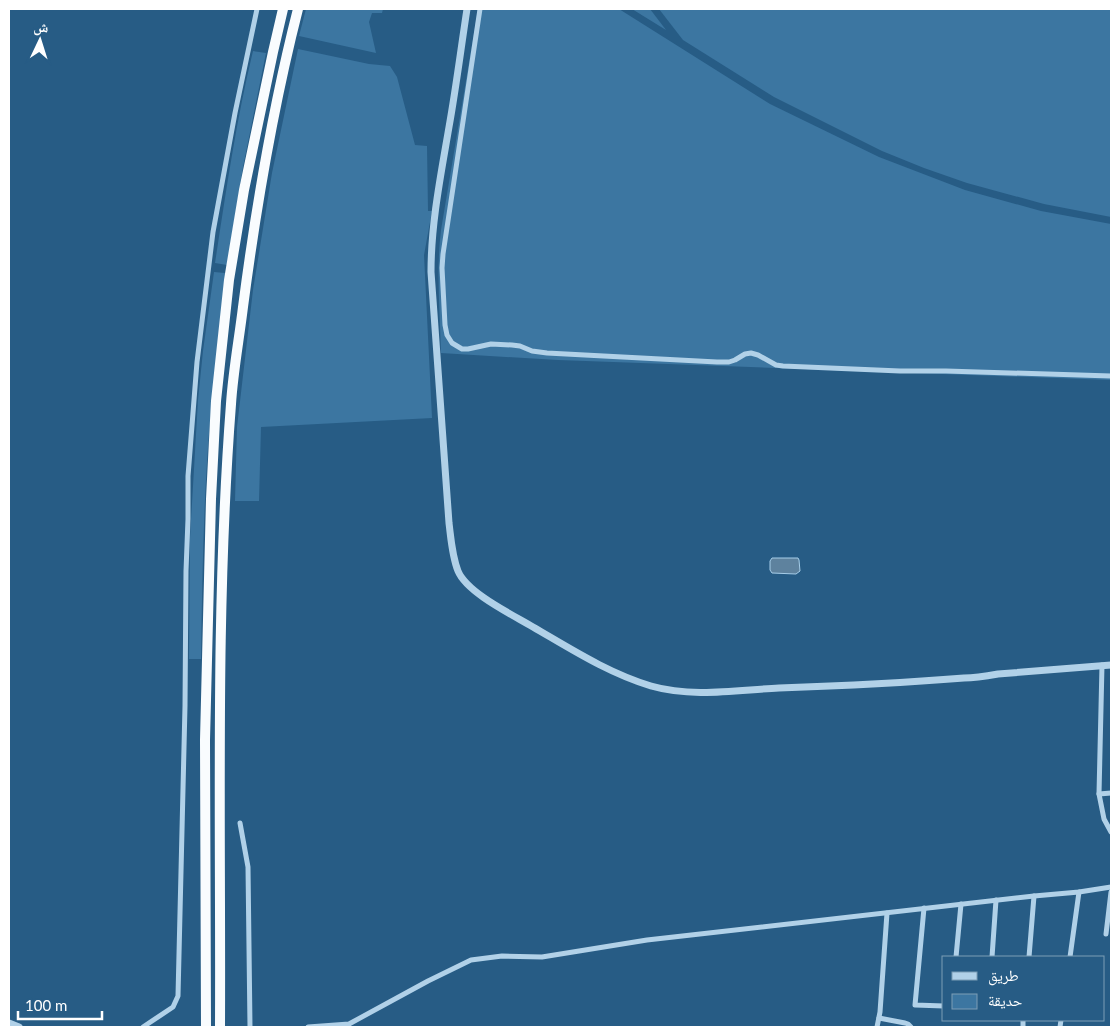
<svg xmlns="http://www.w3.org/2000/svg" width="1120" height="1036" viewBox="0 0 1120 1036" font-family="Lato,'Noto Naskh Arabic',sans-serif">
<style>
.green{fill:#3c76a1}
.water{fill:#5e829e;stroke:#a6cde8}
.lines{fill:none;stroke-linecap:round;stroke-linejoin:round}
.minor{stroke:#b1d1e8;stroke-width:5}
.tertiary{stroke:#b1d1e8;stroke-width:7}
.trunk{stroke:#f9fcfe;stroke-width:10}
</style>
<rect width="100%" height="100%" fill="#275c85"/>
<!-- green -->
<g class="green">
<path d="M 306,9 L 383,9 L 382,13 L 372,13 L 369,22 L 376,53 L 299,36 Z"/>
<path d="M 478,9 L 619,9 L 770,104 L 879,157 L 965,190 L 1041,211 L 1111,224 L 1111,380 L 558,360 L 441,353 C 440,312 436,271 441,230 Z"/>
<path d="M 632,9 L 650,9 L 666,30 Z"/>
<path d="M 659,9 L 1111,9 L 1111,217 L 1044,204 L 967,183 L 924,168 L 882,151 L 774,97 L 683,40 Z"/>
<path d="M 298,49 L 369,64 L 390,66 L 397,77 L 415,145 L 427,146 L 428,211 L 432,211 L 424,255 L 432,418 L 261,427 L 259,501 L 235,501 L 237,427 L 253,290 L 272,173 Z"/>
<path d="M 253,51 L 266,53 L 243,167 L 227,265 L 215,263 C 226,192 236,121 253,51 Z"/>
<path d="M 214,272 L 225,273 C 219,336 211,399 207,462 C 203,528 202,593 201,659 L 189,659 L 190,538 L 198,400 L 203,351 Z"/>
</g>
<!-- water -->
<path class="water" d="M 772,558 L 798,558 L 799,560 L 800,571 L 796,574 L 772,573 L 770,570 L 770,561 Z"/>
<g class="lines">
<!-- minor -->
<g class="minor">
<path d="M 480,9 L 443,254 L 442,268 L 445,325 L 447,335 L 452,343 L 462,349 L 468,349 L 491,344 L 512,345 L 520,346 L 532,351 L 547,353 L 717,362 L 729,362 L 735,360 L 745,354 L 751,353 L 758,355 L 776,365 L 783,366 L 900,371 L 946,371 L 1111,376"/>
<path d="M 1102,665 L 1099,794 L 1104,819 L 1111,832"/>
<path d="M 1099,794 L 1111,793"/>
<path d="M 240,823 L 248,867 L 250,1027"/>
<path d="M 924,908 L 915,1005 L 944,1006"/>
<path d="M 1106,934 L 1111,892"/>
<path d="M 956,957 L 961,904"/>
<path d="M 992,957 L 996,900"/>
<path d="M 1029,957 L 1034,896"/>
<path d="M 1070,957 L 1079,892"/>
<path d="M 879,1018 L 905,1023 L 908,1024 L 911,1027"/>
<path d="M 143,1027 L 173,1007 L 178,996 L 185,706 L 186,571 L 188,519 L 188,476 L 197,362 L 213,232 L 235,113 L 257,9"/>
<path d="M 308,1027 L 349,1024 L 428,981 L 471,960 L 502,956 L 542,957 L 647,940 L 1034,896 L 1079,892 L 1111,887"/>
<path d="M 877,1027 L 880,1012 L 887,913"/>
<path d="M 1023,1027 L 1023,1020"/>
<path d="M 1060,1027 L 1061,1020"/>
</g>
<!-- tertiary -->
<g class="tertiary">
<path d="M 467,9 C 461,48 456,88 449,127 C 441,174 431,223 431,272 L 449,523 C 451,539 452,556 458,571 C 467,593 513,615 533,627 C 571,649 608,673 651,686 C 693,698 737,690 779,688 C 841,686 903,683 964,678 C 976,678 987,676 998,674 C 1036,671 1074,668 1111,665"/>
<path d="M 9,1023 L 19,1027"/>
</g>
<!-- trunk -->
<g class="trunk">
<path d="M 206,1027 L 205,740 L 211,499 L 216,401 L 229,280 L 244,190 L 273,52 L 283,9"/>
<path d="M 220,1027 C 221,820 215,612 231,404 C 233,372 239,340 243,307 C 256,207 273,107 298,9"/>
</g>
</g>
<!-- border -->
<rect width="1120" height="1036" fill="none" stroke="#ffffff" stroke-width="20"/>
<!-- legend -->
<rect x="942" y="956" width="162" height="65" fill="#275c85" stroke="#7d9db6"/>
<rect x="952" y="972" width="25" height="8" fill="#b1d1e8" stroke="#7d9db6"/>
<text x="988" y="981" font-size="15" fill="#ffffff">طريق</text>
<rect x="952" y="994" width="25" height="15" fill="#3c76a1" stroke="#7d9db6"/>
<text x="988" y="1006" font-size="15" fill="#ffffff">حديقة</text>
<!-- north arrow -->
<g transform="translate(40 40) rotate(4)" stroke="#275c85" stroke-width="4" paint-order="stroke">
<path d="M0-4L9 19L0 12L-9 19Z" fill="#ffffff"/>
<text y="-8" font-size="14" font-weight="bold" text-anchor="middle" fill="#ffffff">ش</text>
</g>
<!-- scale -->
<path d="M18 1011v8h84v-8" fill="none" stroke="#ffffff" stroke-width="2.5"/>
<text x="25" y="1011" font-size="15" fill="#ffffff" stroke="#275c85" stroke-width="4" paint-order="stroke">100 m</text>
</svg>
